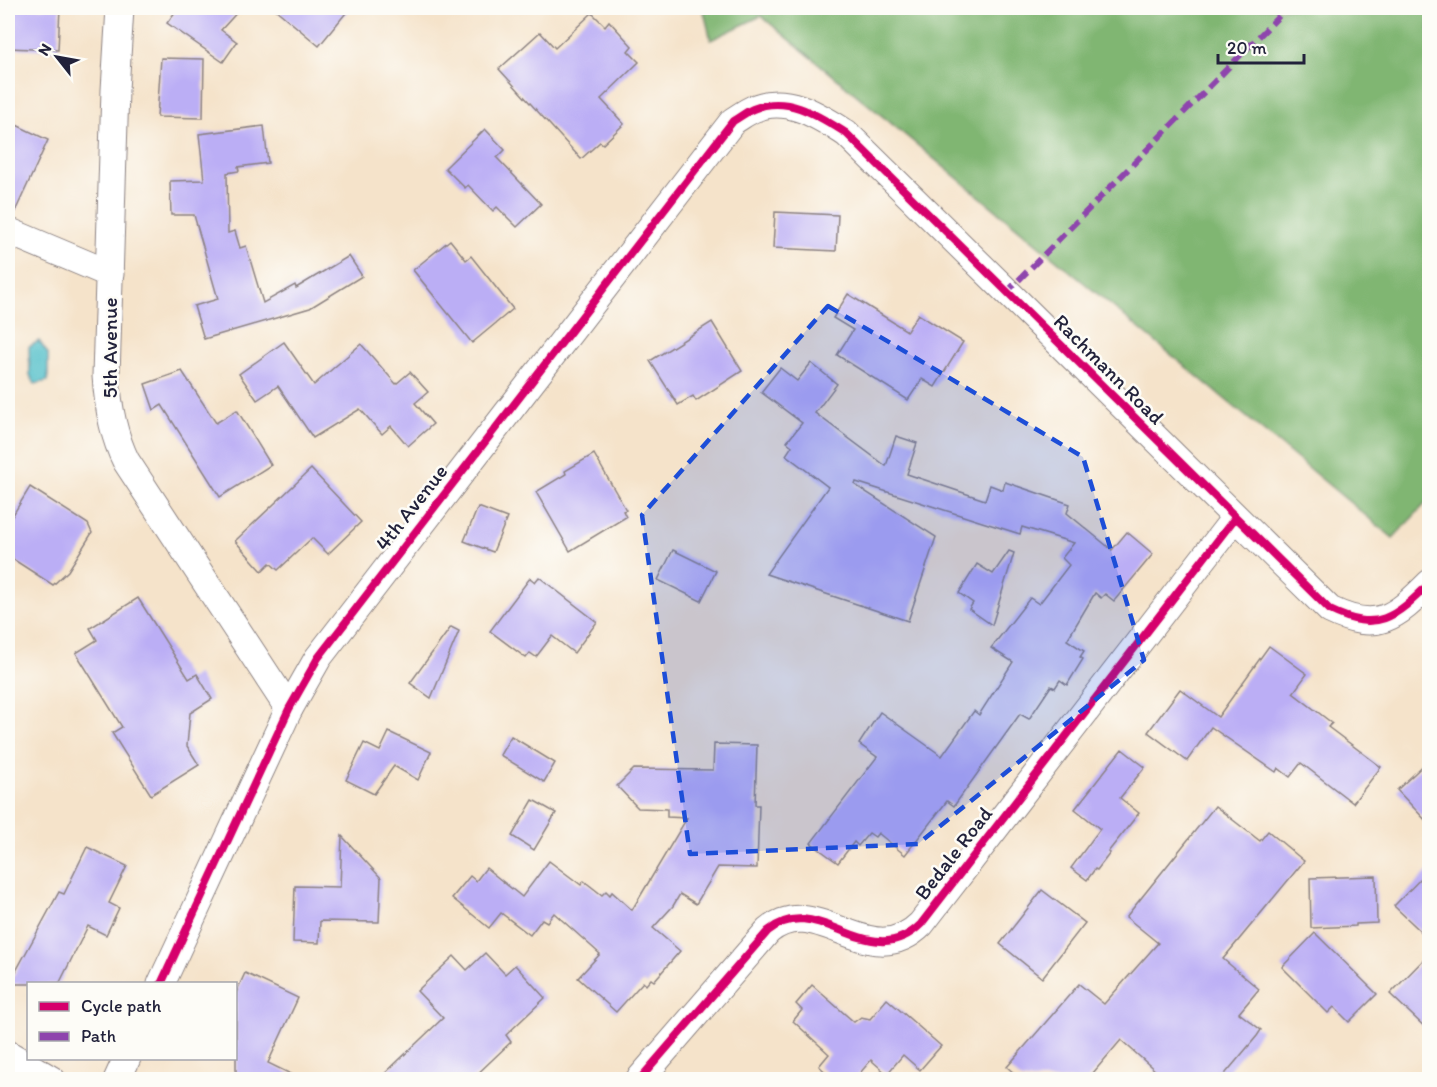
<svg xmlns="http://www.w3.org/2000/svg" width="1437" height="1087" viewBox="0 0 1437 1087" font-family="Itim,sans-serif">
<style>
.forest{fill:#80b672;stroke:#516c56;stroke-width:1.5}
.water{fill:#53c0ca;stroke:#3a7182;stroke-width:1.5}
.building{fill:#bbaef5}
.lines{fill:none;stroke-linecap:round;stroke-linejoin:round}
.street-casing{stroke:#8c8282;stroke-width:29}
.street{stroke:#fff;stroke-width:27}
.quiet{stroke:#8e44ad;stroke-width:6;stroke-dasharray:12 6;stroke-linecap:butt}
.cycleway-casing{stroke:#fdfcf7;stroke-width:11}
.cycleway{stroke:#d6006c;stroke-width:8}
.marked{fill:#1d4ed8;fill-opacity:0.2;stroke:#1d4ed8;stroke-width:4.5;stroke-dasharray:12 8;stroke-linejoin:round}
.labels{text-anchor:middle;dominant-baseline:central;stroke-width:5;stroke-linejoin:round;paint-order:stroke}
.street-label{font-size:21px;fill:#22223b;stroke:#fdfcf7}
</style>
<rect width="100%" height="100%" fill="#fdfcf7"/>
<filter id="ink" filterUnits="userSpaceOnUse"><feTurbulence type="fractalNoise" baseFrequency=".0167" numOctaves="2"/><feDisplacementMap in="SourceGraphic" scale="12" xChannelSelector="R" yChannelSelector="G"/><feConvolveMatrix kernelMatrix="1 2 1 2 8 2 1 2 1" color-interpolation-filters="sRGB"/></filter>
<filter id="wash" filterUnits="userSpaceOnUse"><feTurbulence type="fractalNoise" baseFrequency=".008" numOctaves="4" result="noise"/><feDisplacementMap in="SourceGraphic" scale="24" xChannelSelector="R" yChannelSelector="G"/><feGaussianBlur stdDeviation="1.35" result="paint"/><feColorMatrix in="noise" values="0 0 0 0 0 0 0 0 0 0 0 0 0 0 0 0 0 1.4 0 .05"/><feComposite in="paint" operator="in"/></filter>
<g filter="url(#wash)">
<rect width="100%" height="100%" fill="#f5e3ca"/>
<!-- forest -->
<path class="forest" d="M 703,8 L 1429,8 L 1429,500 L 1393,538 L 761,16 L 711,40 Z"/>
<!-- water -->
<path class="water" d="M 39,341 L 48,354 L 48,381 L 35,384 L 30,375 L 29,347 Z"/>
<g id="blocks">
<!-- building -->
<g class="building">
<path d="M 8,8 L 60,8 L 58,50 L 8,48 Z"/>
<path d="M 178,8 L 241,8 L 221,30 L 237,42 L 223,62 L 167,23 Z"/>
<path d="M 274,8 L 350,8 L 319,46 Z"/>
<path d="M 592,13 L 605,26 L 609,21 L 632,46 L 628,51 L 639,62 L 601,99 L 624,124 L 603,144 L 600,142 L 581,159 L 499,69 L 540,32 L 555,48 Z"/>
<path d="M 161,58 L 204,59 L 203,118 L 157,117 Z"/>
<path d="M 8,121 L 48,140 L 13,216 L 8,215 Z"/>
<path d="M 264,126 L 268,163 L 238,167 L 239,171 L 227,173 L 228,233 L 235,231 L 240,248 L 246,246 L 263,303 L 295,285 L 296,288 L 349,256 L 362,276 L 310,308 L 204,339 L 194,306 L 218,299 L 194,215 L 171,215 L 170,181 L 204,180 L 199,134 Z"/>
<path d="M 485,129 L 505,150 L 497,158 L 541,204 L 517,227 L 497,207 L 493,211 L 468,185 L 465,188 L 445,168 Z"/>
<path d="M 775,212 L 838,215 L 836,251 L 773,248 Z"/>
<path d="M 450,240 L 466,260 L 471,256 L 513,309 L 472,343 L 413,270 Z"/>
<path d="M 848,294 L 907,331 L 918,314 L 963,342 L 935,387 L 922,379 L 908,400 L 837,355 L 853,330 L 833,318 Z"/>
<path d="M 712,322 L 742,371 L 696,401 L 693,396 L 678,405 L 650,361 Z"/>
<path d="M 284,342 L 314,385 L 361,344 L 396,384 L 410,372 L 428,392 L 415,403 L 433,424 L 408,446 L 391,426 L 382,434 L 360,409 L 313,438 L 278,386 L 257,400 L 239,374 Z"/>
<path d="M 811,363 L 837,384 L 815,413 L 886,466 L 896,436 L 917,443 L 907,474 L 985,500 L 990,485 L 1003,490 L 1005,482 L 1070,504 L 1067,513 L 1112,550 L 1127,532 L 1153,554 L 1114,601 L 1105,594 L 1101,598 L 1095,593 L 1067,640 L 1084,651 L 1080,657 L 1083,659 L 1067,685 L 1060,680 L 1055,688 L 1051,686 L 1029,719 L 1020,714 L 954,806 L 947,801 L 905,855 L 878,833 L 875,837 L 869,833 L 858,846 L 854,842 L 838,863 L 811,843 L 877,757 L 859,744 L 880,712 L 942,756 L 974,711 L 979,715 L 1013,662 L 991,648 L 1030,598 L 1039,604 L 1069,565 L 1062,558 L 1074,543 L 1022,527 L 1020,534 L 856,482 L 855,485 L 936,537 L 908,621 L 766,574 L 828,487 L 786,455 L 792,446 L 787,442 L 802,423 L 761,392 L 780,368 L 797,381 Z"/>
<path d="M 182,371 L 216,423 L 237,410 L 271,465 L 220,497 L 162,405 L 154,410 L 145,384 Z"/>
<path d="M 594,454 L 626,510 L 623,511 L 626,517 L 570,551 L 536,492 L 566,474 L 565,471 Z"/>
<path d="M 311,469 L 361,522 L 328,554 L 312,538 L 278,570 L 270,563 L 262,571 L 235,541 Z"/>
<path d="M 30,487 L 88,524 L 92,533 L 68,571 L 53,585 L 8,556 L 8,523 Z"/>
<path d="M 478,507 L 507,518 L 493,552 L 464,541 Z"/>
<path d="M 673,550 L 716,571 L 701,601 L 658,580 Z"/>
<path d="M 1009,551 L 1014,553 L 992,625 L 969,609 L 973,603 L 959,593 L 977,564 L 993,574 Z"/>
<path d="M 539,577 L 597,622 L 574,653 L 552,636 L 536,657 L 530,653 L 526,658 L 490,631 L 530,578 L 535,582 Z"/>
<path d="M 138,598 L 189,679 L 197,674 L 212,699 L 190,713 L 187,746 L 199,765 L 151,795 L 112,733 L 122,727 L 76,653 L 97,640 L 90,628 Z"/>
<path d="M 451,627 L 459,631 L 431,698 L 410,683 Z"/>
<path d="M 1269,646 L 1307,674 L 1293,693 L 1332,723 L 1328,727 L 1381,767 L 1353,803 L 1301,763 L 1290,777 L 1278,768 L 1276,772 L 1211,727 L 1187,761 L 1148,732 L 1180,689 L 1218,717 Z"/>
<path d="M 389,732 L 431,752 L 418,780 L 394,766 L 374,794 L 346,780 L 364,743 L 380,751 Z"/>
<path d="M 511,736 L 555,763 L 544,782 L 500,755 Z"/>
<path d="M 714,744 L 757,745 L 755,805 L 759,805 L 757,868 L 718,867 L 696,904 L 680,894 L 673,906 L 653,928 L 680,951 L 654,981 L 651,979 L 646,985 L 643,982 L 616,1012 L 578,978 L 600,954 L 554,913 L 547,922 L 542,919 L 530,935 L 501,913 L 489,928 L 452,898 L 470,876 L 476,881 L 486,868 L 522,897 L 549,861 L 581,885 L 584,881 L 602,895 L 606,891 L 610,895 L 612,892 L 632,910 L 687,818 L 667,817 L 667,809 L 638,808 L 617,786 L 634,769 L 713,770 Z"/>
<path d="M 1122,749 L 1145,767 L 1120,798 L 1139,813 L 1108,852 L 1110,853 L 1097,870 L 1095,869 L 1087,880 L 1071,868 L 1100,829 L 1075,809 Z"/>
<path d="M 1430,759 L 1430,825 L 1397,790 Z"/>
<path d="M 533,800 L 556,813 L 534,850 L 512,836 Z"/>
<path d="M 1215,806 L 1260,841 L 1268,831 L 1304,861 L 1223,959 L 1259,989 L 1239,1013 L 1261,1030 L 1257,1036 L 1220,1080 L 1166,1080 L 1121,1040 L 1087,1080 L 1022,1080 L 1007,1067 L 1079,984 L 1104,1004 L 1158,943 L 1126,917 Z"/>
<path d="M 342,836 L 381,878 L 379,922 L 320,921 L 319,943 L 293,942 L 295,886 L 340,887 Z"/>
<path d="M 87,847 L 127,866 L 109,903 L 119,908 L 106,935 L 88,926 L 59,984 L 9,984 L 59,892 L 64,894 Z"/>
<path d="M 1430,869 L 1430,940 L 1394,906 Z"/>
<path d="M 1376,876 L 1377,923 L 1356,924 L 1356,926 L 1311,928 L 1310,878 Z"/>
<path d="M 1042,890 L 1085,923 L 1042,978 L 1000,944 Z"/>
<path d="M 1315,933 L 1377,994 L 1349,1022 L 1334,1007 L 1328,1013 L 1282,967 Z"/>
<path d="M 485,953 L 505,974 L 515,965 L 545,998 L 506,1035 L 511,1042 L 471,1080 L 378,1080 L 443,1018 L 417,991 L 454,956 L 467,970 Z"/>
<path d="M 1430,953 L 1430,1032 L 1390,994 Z"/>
<path d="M 245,973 L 298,998 L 268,1063 L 303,1080 L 236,1080 L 236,993 Z"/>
<path d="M 812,985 L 854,1022 L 861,1017 L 870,1019 L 887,999 L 941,1046 L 920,1070 L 903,1055 L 887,1074 L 871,1060 L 854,1080 L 834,1080 L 819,1066 L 829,1054 L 793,1021 L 802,1010 L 796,1004 Z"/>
</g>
</g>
</g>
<g filter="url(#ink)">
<use href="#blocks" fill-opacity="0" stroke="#8c8282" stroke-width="1.5"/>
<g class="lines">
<!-- street casing -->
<g class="street-casing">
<g id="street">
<path d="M 120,8 L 115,90 L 106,376 C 108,405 113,435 126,461 L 289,709"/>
<path d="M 8,231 L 110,274"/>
<path d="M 161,984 L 289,709 L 318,658 L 733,121 C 740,117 746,112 753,109 C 787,94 819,116 846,133 L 1330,610 C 1377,633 1395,618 1430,583"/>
<path d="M 8,1054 L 52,1080"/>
<path d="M 117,1080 L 127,1058"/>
<path d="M 639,1080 L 768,931 C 817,889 869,976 921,924 L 1235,518"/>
</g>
</g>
<!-- street -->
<use href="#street" class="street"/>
<!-- quiet -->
<path class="quiet" d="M 1006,293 L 1279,16"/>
<!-- cycleway casing -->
<g class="cycleway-casing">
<g id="cycleway">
<path d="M 161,984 L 289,709 L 318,658 L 733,121 C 740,117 746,112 753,109 C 787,94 819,116 846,133 L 1330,610 C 1377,633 1395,618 1430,583"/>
<path d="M 639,1080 L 768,931 C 817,889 869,976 921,924 L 1235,518"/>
</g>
</g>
<!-- cycleway -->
<use href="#cycleway" class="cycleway"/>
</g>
</g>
<!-- marked area -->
<path class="marked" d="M 828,306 L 1083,457 L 1144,660 L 918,844 L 690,854 L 642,515 Z"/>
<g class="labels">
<!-- street labels -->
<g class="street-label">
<text transform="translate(109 348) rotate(-90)">5th Avenue</text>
<text transform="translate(1109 369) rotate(45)">Rachmann Road</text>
<text transform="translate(411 507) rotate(-52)">4th Avenue</text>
<text transform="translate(953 853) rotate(-52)">Bedale Road</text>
</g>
</g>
<!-- margin -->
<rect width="1437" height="1087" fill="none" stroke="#fdfcf7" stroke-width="30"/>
<!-- legend -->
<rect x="27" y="982" width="210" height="78" fill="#fdfcf7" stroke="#a5a5ac" stroke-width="1.5"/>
<rect x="39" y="1002" width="30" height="9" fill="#d6006c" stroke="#a5a5ac" stroke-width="1.5"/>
<text x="81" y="1012" font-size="18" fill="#22223b">Cycle path</text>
<rect x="39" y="1032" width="30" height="9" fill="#8e44ad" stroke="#a5a5ac" stroke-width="1.5"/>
<text x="81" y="1042" font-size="18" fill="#22223b">Path</text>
<!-- north arrow -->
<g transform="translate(57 57) rotate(301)" stroke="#fdfcf7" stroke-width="4.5" paint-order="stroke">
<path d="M0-4.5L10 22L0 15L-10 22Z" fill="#22223b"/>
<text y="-9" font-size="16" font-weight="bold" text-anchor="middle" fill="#22223b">N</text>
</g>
<!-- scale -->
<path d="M1218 54v9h86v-9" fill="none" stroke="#22223b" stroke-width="3"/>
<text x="1227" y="54" font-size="18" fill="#22223b" stroke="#fdfcf7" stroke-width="4.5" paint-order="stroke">20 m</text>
</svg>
